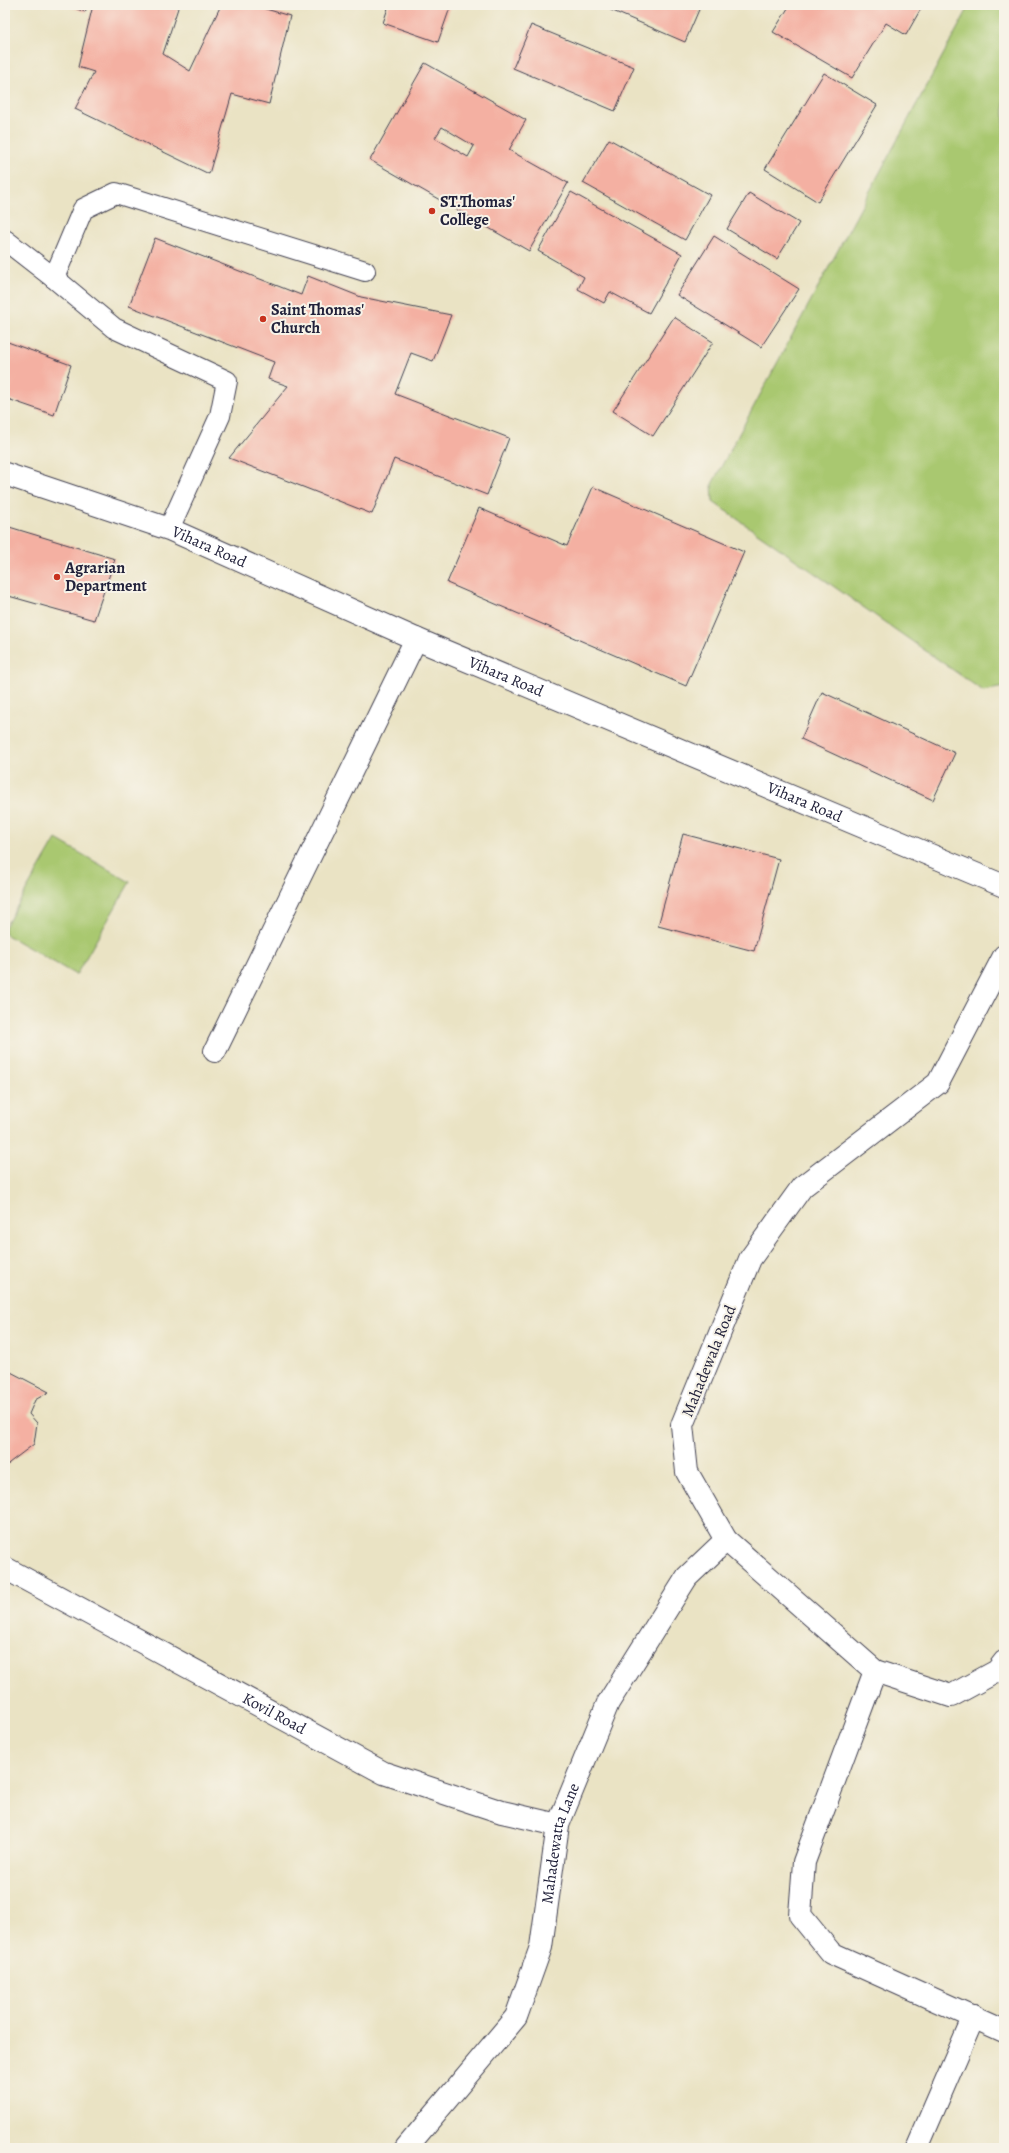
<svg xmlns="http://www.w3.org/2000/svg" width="1009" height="2153" viewBox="0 0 1009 2153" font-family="Alegreya,serif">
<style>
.green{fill:#a9c870;stroke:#667556}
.building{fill:#f4b0a2;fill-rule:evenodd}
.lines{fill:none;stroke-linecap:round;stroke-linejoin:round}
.service-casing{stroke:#403f50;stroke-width:22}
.minor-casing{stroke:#403f50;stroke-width:24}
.tertiary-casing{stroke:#403f50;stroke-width:24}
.service{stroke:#fff;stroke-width:20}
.minor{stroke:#fff;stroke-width:22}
.tertiary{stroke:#fff;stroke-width:22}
.poi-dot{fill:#c8321e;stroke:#f7f3e8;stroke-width:1.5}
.labels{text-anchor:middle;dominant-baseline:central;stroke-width:4;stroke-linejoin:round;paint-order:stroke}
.poi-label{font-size:16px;font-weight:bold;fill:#22223b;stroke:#f7f3e8;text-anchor:start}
.street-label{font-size:16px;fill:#22223b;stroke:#f7f3e8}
</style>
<rect width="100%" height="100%" fill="#f7f3e8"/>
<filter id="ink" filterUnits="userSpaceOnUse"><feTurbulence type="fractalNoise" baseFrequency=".025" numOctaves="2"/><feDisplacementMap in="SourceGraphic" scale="8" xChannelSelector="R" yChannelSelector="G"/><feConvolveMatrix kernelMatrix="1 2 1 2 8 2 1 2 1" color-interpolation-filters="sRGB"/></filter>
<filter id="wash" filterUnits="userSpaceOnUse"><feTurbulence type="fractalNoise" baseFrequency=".012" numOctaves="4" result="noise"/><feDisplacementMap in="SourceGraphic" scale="16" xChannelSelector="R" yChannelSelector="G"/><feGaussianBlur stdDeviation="0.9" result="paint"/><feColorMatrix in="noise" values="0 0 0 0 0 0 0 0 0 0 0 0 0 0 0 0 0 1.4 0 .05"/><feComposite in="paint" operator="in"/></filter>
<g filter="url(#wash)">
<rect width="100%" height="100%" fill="#eae3c4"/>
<!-- green -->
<g class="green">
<path d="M 970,5 L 1004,5 L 1004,687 L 983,691 L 713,502 L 712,484 Z"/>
<path d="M 56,839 L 130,882 L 76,975 L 5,934 L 5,927 Z"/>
</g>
<g id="blocks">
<!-- building -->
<g class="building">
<path d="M 67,5 L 88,5 L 85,12 Z"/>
<path d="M 93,5 L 179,5 L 163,54 L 190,71 L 221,5 L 252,5 L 290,16 L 269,104 L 232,94 L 209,174 L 75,109 L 94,72 L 78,67 Z"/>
<path d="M 389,5 L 451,5 L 438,42 L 383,23 Z"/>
<path d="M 599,5 L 701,5 L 685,42 Z"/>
<path d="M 790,5 L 923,5 L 906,35 L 886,23 L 852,78 L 773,32 Z"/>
<path d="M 531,25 L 634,67 L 615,111 L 513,68 Z"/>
<path d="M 425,63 L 526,120 L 509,150 L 568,183 L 529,251 L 370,160 ZM 442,127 L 474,146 L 468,157 L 435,138 Z"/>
<path d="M 824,73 L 877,105 L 818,202 L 765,169 Z"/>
<path d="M 609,139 L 710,195 L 685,240 L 583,183 Z"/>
<path d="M 571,192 L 682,254 L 649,313 L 610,292 L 604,303 L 578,289 L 584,277 L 538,251 Z"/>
<path d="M 749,193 L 799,223 L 777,259 L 727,229 Z"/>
<path d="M 714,236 L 799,289 L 761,347 L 677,295 Z"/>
<path d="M 155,238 L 301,295 L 308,276 L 361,297 L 451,315 L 433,361 L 411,353 L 395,394 L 509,438 L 487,495 L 394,459 L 372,514 L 229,458 L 288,386 L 268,379 L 274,362 L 129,306 Z"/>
<path d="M 674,317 L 713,342 L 653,436 L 613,411 Z"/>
<path d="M 5,341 L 71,365 L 54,415 L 5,398 Z"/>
<path d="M 593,487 L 744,552 L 686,686 L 447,583 L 479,508 L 567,546 Z"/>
<path d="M 6,526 L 115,559 L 94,620 L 5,595 Z"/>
<path d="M 822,692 L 955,753 L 933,800 L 801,739 Z"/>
<path d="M 683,834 L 779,859 L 754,951 L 658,926 Z"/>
<path d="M 5,1369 L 49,1392 L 35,1400 L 29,1414 L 37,1423 L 34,1444 L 9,1463 L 5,1470 Z"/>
</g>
</g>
</g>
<g filter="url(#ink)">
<use href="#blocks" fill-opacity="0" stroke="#403f50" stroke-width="1"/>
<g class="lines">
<!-- service casing -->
<g class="service-casing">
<g id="service">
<path d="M 5,240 L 54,278"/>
<path d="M 169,529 L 220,416 L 227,381 L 114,328 L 54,278 L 83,209 L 116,193 L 365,271"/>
</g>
</g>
<!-- minor casing -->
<g class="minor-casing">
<g id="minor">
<path d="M 1004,956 L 938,1083 L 802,1187 L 750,1259 L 682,1425 L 687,1472 L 726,1540 L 875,1671 L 951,1696 L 997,1671 L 1004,1662"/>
<path d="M 215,1051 L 416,639"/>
<path id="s1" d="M 5,1568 L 384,1773 L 502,1812 L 558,1825"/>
<path d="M 875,1671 L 804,1862 L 800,1915 L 831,1953 L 1004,2031"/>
<path id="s2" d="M 406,2148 L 516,2017 L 541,1947 L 558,1825 L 608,1703 L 687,1577 L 726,1540"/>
<path d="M 917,2148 L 974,2016"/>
</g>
</g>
<!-- tertiary casing -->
<g class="tertiary-casing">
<g id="tertiary">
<path id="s3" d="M 5,474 L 169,529 L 416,639 L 1004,886"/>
</g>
</g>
<!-- service -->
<use href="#service" class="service"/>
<!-- minor -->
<use href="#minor" class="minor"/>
<!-- tertiary -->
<use href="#tertiary" class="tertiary"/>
</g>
</g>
<!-- markers -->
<g class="poi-dot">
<circle cx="432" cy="211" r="4"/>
<circle cx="263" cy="319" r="4"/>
<circle cx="57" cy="577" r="4"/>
</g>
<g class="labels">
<!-- poi labels -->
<g class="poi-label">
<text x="440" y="202">ST.Thomas'<tspan x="440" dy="18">College</tspan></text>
<text x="271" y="310">Saint Thomas'<tspan x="271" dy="18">Church</tspan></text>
<text x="65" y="568">Agrarian<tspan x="65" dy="18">Department</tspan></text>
</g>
<!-- street labels -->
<g class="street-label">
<text stroke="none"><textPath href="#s3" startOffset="217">Vihara Road</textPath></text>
<text stroke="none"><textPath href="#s3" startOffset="541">Vihara Road</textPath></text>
<text stroke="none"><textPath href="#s3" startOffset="865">Vihara Road</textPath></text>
<text transform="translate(709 1361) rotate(-68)">Mahadewala Road</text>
<text stroke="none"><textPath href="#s1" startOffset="306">Kovil Road</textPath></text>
<text stroke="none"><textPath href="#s2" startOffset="351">Mahadewatta Lane</textPath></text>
</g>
</g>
<!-- margin -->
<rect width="1009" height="2153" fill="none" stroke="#f7f3e8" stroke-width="20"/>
</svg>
